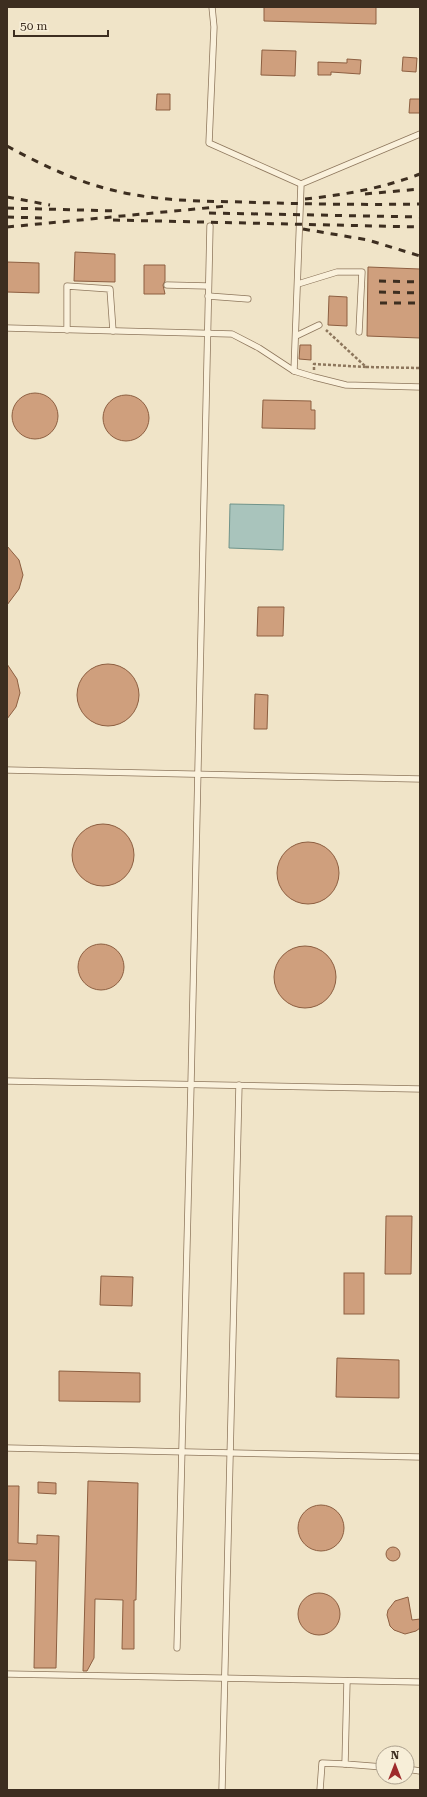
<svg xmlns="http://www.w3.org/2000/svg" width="427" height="1797" viewBox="0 0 427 1797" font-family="'Roboto Serif',serif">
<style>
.water{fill:#a9c4bc;stroke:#6f938a}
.building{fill:#cf9f7d;stroke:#8d5f41}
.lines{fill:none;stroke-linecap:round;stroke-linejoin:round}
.lane-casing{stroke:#8d765c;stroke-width:7}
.path{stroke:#8d765c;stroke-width:2.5;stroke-dasharray:3 2;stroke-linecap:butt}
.lane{stroke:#faf1dc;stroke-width:5.5}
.rail{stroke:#3d2e20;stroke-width:3;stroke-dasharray:7 7;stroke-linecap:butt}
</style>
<rect width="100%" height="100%" fill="#f0e4c8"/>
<!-- water -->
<path class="water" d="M 230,504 L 284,505 L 283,550 L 229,548 Z"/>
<!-- building -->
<g class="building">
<path d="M 264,7 L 376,7 L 376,24 L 264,21 Z"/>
<path d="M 262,50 L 296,51 L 295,76 L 261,75 Z"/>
<path d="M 403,57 L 417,58 L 416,72 L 402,71 Z"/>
<path d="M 347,59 L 361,60 L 360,74 L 331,72 L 331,75 L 318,75 L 318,62 L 347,63 Z"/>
<path d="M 157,94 L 170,94 L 170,110 L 156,110 Z"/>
<path d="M 410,99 L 420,99 L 420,113 L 409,113 Z"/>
<path d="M 75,252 L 115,254 L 115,282 L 74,281 Z"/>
<path d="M 7,262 L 39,263 L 39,293 L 7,292 Z"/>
<path d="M 144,265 L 165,265 L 165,281 L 163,285 L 165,294 L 144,294 Z"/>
<path d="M 368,267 L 420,269 L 420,338 L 367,336 Z"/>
<path d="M 329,296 L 347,297 L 347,326 L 328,325 Z"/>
<path d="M 300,345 L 311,345 L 311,360 L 299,359 Z"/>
<circle cx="35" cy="416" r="23"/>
<circle cx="126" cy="418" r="23"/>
<path d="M 263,400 L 311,401 L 311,410 L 315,410 L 315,429 L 262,428 Z"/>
<path d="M 7,546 L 19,560 L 23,575 L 19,589 L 7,605 Z"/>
<path d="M 258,607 L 284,607 L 283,636 L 257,636 Z"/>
<path d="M 7,664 L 17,679 L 20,693 L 16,707 L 7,719 Z"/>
<circle cx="108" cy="695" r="31"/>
<path d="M 255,694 L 268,695 L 267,729 L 254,729 Z"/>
<circle cx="103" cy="855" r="31"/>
<circle cx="308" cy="873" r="31"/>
<circle cx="101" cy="967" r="23"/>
<circle cx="305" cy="977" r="31"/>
<path d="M 386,1216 L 412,1216 L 411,1274 L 385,1274 Z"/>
<rect x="344" y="1273" width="20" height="41"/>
<path d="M 101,1276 L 133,1277 L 132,1306 L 100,1305 Z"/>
<path d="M 337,1358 L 399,1360 L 399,1398 L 336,1397 Z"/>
<path d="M 59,1371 L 140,1373 L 140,1402 L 59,1401 Z"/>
<path d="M 88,1481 L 138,1483 L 136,1600 L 134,1600 L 134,1649 L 122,1649 L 123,1600 L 95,1599 L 94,1658 L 87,1671 L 83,1671 Z"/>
<path d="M 38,1482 L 56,1483 L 56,1494 L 38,1493 Z"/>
<path d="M 7,1486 L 19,1486 L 18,1543 L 37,1544 L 37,1535 L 59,1536 L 56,1668 L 34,1668 L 36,1561 L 7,1560 Z"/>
<circle cx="321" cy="1528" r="23"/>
<circle cx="393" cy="1554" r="7"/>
<circle cx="319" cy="1614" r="21"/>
<path d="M 408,1597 L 412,1620 L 420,1619 L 420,1628 L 416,1631 L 405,1634 L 394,1630 L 390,1626 L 387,1615 L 388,1610 L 395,1601 Z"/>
</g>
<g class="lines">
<!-- lane casing -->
<g class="lane-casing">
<g id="lane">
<path d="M 212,7 L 214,27 L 209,143 L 301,184"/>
<path d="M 298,284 L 337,272 L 362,272 L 359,332"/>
<path d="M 167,285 L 208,286"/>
<path d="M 208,296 L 248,299"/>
<path d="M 7,328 L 232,334 L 259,348 L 294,371 L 314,377 L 346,385 L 420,387"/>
<path d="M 67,330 L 67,286 L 110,289 L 113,331"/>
<path d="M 296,336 L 319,325"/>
<path d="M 294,371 L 301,184 L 420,134"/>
<path d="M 7,770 L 420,779"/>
<path d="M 7,1081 L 420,1089"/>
<path d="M 7,1448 L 420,1457"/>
<path d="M 177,1648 L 191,1084 L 210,226"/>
<path d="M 7,1674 L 420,1682"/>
<path d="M 347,1681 L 345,1764 L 383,1767"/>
<path d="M 407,1769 L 420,1771"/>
<path d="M 222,1790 L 239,1085"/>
<path d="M 320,1790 L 322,1763 L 345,1764"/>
</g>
</g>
<!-- path -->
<g class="path">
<path d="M 366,367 L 420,368"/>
<path d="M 314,370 L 314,364 L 366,367 L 326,330"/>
</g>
<!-- lane -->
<use href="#lane" class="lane"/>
<!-- rail -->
<g class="rail">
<path d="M 7,146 C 40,164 75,181 112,190 C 155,201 198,201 242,202 C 301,204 361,205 420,204"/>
<path d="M 365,194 L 420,189"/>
<path d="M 7,197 L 50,205"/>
<path d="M 305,199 C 344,195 383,188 420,174"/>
<path d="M 7,208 L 117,211"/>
<path d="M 209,213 L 420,217"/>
<path d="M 7,217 L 43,218"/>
<path d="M 113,220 L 420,227"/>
<path d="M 7,227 L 227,206"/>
<path d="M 303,229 L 368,240 L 420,256"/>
<path d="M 379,281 L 420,282"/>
<path d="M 379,292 L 420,293"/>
<path d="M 380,303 L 420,303"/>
</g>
</g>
<!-- border -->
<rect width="427" height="1797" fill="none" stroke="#3d2e20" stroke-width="16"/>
<!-- north arrow -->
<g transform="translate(395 1765)"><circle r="19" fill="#f7eed8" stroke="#ada18e"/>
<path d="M0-3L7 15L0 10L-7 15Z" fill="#9e2a2b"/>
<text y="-6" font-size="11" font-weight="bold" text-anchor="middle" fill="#3d2e20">N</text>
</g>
<!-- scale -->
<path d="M14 30v6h94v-6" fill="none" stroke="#3d2e20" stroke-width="2"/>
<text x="20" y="30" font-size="12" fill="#3d2e20" stroke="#f7eed8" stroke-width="3" paint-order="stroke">50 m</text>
</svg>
